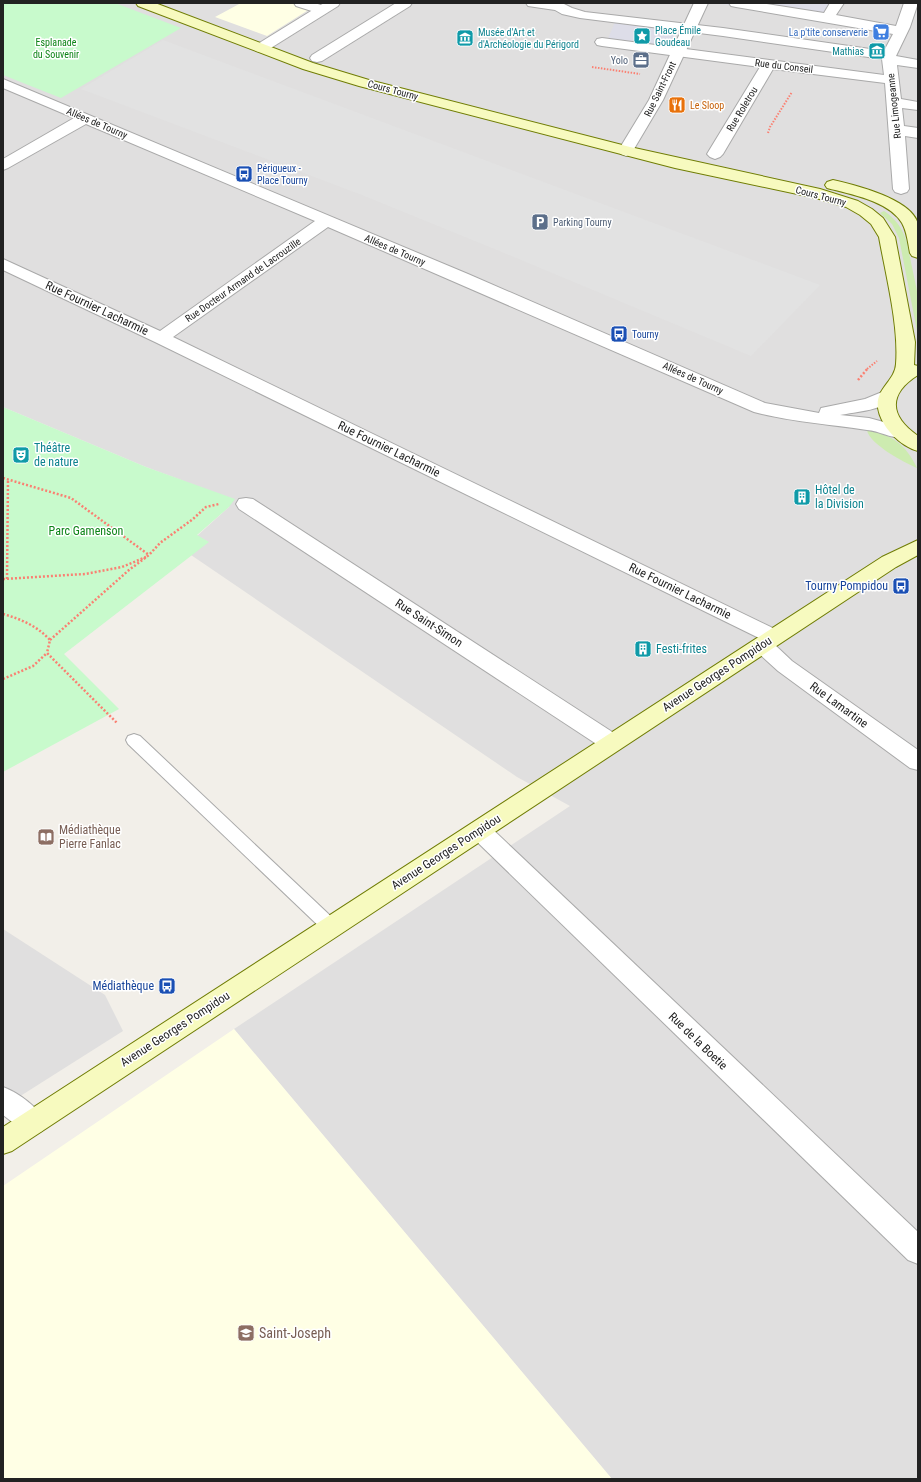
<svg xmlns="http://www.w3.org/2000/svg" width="921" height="1482" viewBox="0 0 921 1482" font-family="'Roboto Condensed',sans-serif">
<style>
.residential{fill:#e0dfdf}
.education{fill:#ffffe5}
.grass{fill:#cdebb0}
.park{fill:#c8facc}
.parking{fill:#e2e2e2}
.plaza{fill:#dddde8}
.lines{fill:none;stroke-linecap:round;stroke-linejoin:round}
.service-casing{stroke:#a9a9a9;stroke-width:2}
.pedestrian-casing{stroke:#a9a9a9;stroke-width:2}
.minor-casing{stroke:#a9a9a9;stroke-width:2}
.secondary-casing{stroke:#707d05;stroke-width:2}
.path-far1{stroke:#fa8072;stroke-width:2;stroke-dasharray:1.5 1.5;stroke-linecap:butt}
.path{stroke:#fa8072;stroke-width:2.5;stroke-dasharray:2 2;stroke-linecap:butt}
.service{fill:#fff;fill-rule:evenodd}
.pedestrian{fill:#fff;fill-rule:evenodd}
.minor{fill:#fff;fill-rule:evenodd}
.secondary{fill:#f7fabf;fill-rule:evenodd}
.labels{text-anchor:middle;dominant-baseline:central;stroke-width:3;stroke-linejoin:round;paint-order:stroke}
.far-culture-label{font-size:10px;fill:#0d838f;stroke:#fff;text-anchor:start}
.far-shop-label{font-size:10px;fill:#366cbe;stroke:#fff;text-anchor:end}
.far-park-label{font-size:10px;fill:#0c8416;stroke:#fff}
.far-service-label{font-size:10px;fill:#4e5e75;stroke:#fff;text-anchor:end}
.far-street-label{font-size:10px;fill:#222;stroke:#fff}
.far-food-label{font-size:10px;fill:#c56008;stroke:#fff;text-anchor:start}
.far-transit-label{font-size:10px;fill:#164399;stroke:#fff;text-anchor:start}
.street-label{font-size:12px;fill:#222;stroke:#fff}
.culture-label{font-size:12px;fill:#0d838f;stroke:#fff;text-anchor:start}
.park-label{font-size:12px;fill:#0c8416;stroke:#fff}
.transit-label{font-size:12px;fill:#164399;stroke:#fff;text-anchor:end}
.education-label{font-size:12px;fill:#785e54;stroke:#fff;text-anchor:start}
.near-education-label{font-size:14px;fill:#785e54;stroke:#fff;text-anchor:start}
</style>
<rect width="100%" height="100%" fill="#f2efe9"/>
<!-- residential -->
<g class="residential">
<path d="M 3,3 L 918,3 L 918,1479 L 612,1479 L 234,1029 L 570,806 L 517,777 L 191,555 L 208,542 L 197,536 L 229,507 L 184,481 L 146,467 L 3,407 Z"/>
<path d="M 3,929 L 105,995 L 123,1031 L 3,1107 Z"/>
</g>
<!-- education -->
<g class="education">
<path d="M 241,3 L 294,3 L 310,9 L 267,36 L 215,17 Z"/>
<path d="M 234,1029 L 612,1479 L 3,1479 L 3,1186 Z"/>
</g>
<!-- grass -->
<g class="grass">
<path d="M 884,211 C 896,219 903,229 907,243 L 918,296 L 918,336 L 899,238 L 892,224 L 880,213 Z"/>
<path d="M 867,430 C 892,434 906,445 917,468 C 905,463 869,444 867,430 Z"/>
</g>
<!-- park -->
<g class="park">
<path d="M 3,3 L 115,3 L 181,28 L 61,98 L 3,75 Z"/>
<path d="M 3,407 L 146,467 L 235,499 L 229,507 L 197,535 L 209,542 L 64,654 L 119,709 L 3,772 Z"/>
</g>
<!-- parking -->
<path class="parking" d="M 163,40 L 820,285 L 751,356 L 497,250 L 362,195 L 81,89 Z"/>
<!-- plaza -->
<g class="plaza">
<path d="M 715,3 L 842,3 L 833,20 Z"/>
<path d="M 616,20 L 678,29 L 668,52 L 606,43 Z"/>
</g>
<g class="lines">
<!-- service casing -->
<g class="service-casing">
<path id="service" d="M 134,734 L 140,736 L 337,922 L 340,927 L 337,932 L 331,934 L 325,932 L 128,744 L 126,740 L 128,736 Z"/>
</g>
<!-- pedestrian casing -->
<g class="pedestrian-casing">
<g id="pedestrian">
<path d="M 294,3 C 304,3 321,1 328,10 L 326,13 L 321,14 L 296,6 Z"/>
<path d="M 396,3 L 412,3 L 410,6 L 322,61 L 317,62 L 312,61 L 310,58 L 312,55 Z"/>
<path d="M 526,3 L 562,3 L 572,8 L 585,12 L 723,28 L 884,51 L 893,34 L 736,7 L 731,6 L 729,3 L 761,3 L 824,13 L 830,3 L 844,3 L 836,15 L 896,26 L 904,3 L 918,3 L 910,27 L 896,56 L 918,60 L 918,68 L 897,65 L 901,99 L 918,102 L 918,110 L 902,108 L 904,126 L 918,128 L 918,138 L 905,136 L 909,189 L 907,192 L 901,194 L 895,192 L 893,189 L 885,83 L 773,69 L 723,154 L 720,157 L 715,159 L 710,157 L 707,154 L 760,67 L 602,46 L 597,45 L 595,42 L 597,39 L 602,38 L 884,75 L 882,59 L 723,36 L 580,18 L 562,14 L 555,10 L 528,6 Z"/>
</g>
</g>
<!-- minor casing -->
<g class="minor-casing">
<g id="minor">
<path d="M 324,3 L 340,3 L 338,6 L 266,51 L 261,52 L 256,51 L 254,48 L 256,45 Z"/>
<path d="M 694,3 L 708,3 L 663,100 L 631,154 L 626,156 L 621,154 L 618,151 L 649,100 Z"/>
<path d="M 3,79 L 468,274 L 765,403 L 819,413 L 821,408 L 865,399 L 887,390 L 893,392 L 896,396 C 887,410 855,412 840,415 L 869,418 L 909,429 L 911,433 L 909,437 C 895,441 881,431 867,430 C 829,424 791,422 754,412 L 328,227 L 173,337 L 781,632 L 784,637 L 781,642 L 774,644 L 792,661 L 918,750 L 918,770 L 910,768 L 778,671 L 755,650 L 752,645 L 755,640 L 759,638 L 155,342 L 3,270 L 3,259 L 160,331 L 315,221 L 86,124 L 8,168 L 3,170 L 3,159 L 74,118 L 3,88 Z"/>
<path d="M 246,498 L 253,499 L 620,737 L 623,743 L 620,749 L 612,751 L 604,749 L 239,509 L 236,504 L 239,499 Z"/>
<path d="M 479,821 L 487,824 L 918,1232 L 918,1264 L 908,1260 L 471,836 L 467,830 L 471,824 Z"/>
<path d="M 3,1087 C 19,1093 39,1108 46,1123 L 42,1131 L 33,1135 L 24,1131 L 3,1115 Z"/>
</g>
</g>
<!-- secondary casing -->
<g class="secondary-casing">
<g id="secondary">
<path d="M 136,3 L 155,3 L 313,63 L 369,80 L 630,147 L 820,189 L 858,201 L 872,209 L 883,218 L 895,237 L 915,342 L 914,365 L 918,366 L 918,375 C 888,394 889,416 918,436 L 918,451 C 900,446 881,427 878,408 C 875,389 895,381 896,364 C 899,326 886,276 879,237 L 871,224 L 860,215 L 846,207 L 816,198 L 675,168 L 359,86 L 303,69 L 138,6 Z"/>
<path d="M 833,180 C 855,185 912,199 918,224 C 920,234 918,247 918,258 L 912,256 L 910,253 C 908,243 907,232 902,223 C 889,201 850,194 827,188 L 825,185 L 827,182 Z"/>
<path d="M 918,540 L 918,555 L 896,567 L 12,1151 L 3,1154 L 3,1127 L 882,557 Z"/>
</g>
</g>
<!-- path-far1 -->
<g class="path-far1">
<path d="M 592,67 L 640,74"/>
<path d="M 768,133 L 770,127 L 792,92"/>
<path d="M 867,369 L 877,361"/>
</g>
<!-- path -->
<g class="path">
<path d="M 858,380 L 868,368"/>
<path d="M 3,478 L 71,498 L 149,555"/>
<path d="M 3,579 L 85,574 L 122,567 L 146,557"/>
<path d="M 7,579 L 8,480"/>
<path d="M 3,614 C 21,619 37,626 50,640 L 47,653 L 117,723"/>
<path d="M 50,640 L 129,570 L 149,555 L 160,543 L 193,519 L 206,507 L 219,504"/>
<path d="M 3,679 L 33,666 L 47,653"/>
</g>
<!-- service -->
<use href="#service" class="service"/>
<!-- pedestrian -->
<use href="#pedestrian" class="pedestrian"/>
<!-- minor -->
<use href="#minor" class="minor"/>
<!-- secondary -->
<use href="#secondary" class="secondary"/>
</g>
<!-- icons -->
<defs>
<g id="supermarket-square" transform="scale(0.9)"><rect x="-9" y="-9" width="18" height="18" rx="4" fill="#3f7fe0" stroke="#fff"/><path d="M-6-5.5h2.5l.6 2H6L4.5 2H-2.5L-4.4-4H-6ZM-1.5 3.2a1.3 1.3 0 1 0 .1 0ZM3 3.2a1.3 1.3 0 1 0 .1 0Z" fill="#fff"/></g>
<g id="sight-square" transform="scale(0.9)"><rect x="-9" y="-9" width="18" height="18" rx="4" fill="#0f9aa8" stroke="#fff"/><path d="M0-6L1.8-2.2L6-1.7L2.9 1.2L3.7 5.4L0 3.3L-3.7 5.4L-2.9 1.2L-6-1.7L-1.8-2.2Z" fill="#fff"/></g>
<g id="museum-square" transform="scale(0.9)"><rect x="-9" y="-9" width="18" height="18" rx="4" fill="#0f9aa8" stroke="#fff"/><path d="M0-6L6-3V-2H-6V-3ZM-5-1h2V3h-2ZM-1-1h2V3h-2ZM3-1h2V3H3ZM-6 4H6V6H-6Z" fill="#fff"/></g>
<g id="office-square" transform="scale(0.9)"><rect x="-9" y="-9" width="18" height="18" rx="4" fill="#5c6f8a" stroke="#fff"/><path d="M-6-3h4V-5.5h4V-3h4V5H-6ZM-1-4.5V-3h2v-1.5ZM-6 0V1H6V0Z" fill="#fff"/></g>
<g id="restaurant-square" transform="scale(0.9)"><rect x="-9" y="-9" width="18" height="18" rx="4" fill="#e8710a" stroke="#fff"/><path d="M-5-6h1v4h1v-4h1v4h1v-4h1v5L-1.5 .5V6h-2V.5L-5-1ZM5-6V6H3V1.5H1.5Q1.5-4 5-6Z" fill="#fff"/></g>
<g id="bus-square" transform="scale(0.9)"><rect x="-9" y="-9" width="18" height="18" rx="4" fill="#1a4fb4" stroke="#fff"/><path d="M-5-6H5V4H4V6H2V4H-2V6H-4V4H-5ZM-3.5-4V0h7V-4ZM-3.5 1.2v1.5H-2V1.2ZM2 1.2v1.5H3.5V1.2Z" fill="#fff"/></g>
<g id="parking-square" transform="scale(0.9)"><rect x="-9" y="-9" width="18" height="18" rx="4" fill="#5c6f8a" stroke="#fff"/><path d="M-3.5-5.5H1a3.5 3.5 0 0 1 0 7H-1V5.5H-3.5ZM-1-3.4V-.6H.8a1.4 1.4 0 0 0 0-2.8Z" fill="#fff"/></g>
<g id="theatre-square" transform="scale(0.9)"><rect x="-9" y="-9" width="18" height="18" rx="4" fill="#0f9aa8" stroke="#fff"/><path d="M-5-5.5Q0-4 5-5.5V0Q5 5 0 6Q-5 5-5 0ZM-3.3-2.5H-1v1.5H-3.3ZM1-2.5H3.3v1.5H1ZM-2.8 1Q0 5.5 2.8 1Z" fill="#fff"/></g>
<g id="building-square" transform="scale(0.9)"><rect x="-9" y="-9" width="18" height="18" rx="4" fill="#0f9aa8" stroke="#fff"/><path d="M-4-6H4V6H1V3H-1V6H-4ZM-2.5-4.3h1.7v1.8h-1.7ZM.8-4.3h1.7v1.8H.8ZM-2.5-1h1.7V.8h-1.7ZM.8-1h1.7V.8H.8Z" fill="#fff"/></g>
<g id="library-square" transform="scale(0.9)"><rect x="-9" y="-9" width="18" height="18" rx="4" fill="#8d6e63" stroke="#fff"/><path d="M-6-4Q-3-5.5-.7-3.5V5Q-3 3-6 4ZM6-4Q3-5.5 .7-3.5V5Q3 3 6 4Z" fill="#fff"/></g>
<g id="school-square" transform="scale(0.9)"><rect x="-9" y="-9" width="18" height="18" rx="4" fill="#8d6e63" stroke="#fff"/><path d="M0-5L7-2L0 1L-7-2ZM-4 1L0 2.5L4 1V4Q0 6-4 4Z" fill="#fff"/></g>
</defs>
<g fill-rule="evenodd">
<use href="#supermarket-square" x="881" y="32"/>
<use href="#sight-square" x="642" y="36"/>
<use href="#museum-square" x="465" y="38"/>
<use href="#museum-square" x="877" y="51"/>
<use href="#office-square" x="641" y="60"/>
<use href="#restaurant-square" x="677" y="105"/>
<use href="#bus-square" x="244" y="174"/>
<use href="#parking-square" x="540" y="222"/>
<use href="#bus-square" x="619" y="334"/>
<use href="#theatre-square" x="21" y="455"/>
<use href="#building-square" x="802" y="497"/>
<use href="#bus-square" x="901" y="586"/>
<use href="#building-square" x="643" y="649"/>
<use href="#library-square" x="46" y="837"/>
<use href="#bus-square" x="167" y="986"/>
<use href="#school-square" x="246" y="1333"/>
</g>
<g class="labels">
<!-- far-culture labels -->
<g class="far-culture-label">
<text x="655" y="30">Place Émile<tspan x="655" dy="12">Goudeau</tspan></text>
<text x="478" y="32">Musée d'Art et<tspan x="478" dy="12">d'Archéologie du Périgord</tspan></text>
<text x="864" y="51" text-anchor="end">Mathias</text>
</g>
<!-- far-shop labels -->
<g class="far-shop-label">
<text x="868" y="32">La p'tite conserverie</text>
</g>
<!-- far-park labels -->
<g class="far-park-label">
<text x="56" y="42">Esplanade<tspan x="56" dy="12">du Souvenir</tspan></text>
</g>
<!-- far-service labels -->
<g class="far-service-label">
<text x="628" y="60">Yolo</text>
<text x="553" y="222" text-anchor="start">Parking Tourny</text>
</g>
<!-- far-street labels -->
<g class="far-street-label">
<text transform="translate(784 66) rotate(7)">Rue du Conseil</text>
<text transform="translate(660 89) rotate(-64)">Rue Saint-Front</text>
<text transform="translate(393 90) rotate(15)">Cours Tourny</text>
<text transform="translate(894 106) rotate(-96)">Rue Limogeanne</text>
<text transform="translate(742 109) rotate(-59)">Rue Roletrou</text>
<text transform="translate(97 123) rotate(23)">Allées de Tourny</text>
<text transform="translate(821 196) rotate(15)">Cours Tourny</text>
<text transform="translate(395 250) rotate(23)">Allées de Tourny</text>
<text transform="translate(243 280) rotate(-35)">Rue Docteur Armand de Lacrouzille</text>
<text transform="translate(693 378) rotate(24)">Allées de Tourny</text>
</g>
<!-- far-food labels -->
<g class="far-food-label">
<text x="690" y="105">Le Sloop</text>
</g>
<!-- far-transit labels -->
<g class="far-transit-label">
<text x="257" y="168">Périgueux -<tspan x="257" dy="12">Place Tourny</tspan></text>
<text x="632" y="334">Tourny</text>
</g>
<!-- street labels -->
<g class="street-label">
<text transform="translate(97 308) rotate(25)">Rue Fournier Lacharmie</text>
<text transform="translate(389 449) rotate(26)">Rue Fournier Lacharmie</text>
<text transform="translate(680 591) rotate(26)">Rue Fournier Lacharmie</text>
<text transform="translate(429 623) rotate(33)">Rue Saint-Simon</text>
<text transform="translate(717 674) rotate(-33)">Avenue Georges Pompidou</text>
<text transform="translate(839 705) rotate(36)">Rue Lamartine</text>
<text transform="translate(446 852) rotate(-33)">Avenue Georges Pompidou</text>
<text transform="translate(175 1029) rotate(-33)">Avenue Georges Pompidou</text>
<text transform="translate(698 1041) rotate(44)">Rue de la Boetie</text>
</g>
<!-- culture labels -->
<g class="culture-label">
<text x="34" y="448">Théâtre<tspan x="34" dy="14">de nature</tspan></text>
<text x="815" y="490">Hôtel de<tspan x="815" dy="14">la Division</tspan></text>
<text x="656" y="649">Festi-frites</text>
</g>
<!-- park labels -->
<g class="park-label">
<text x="86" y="531">Parc Gamenson</text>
</g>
<!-- transit labels -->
<g class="transit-label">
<text x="888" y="586">Tourny Pompidou</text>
<text x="154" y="986">Médiathèque</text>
</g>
<!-- education labels -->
<g class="education-label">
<text x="59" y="830">Médiathèque<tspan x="59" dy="14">Pierre Fanlac</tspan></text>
</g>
<!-- near-education labels -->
<g class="near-education-label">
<text x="259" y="1333">Saint-Joseph</text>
</g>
</g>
<!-- border -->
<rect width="921" height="1482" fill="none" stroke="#222222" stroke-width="8"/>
</svg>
